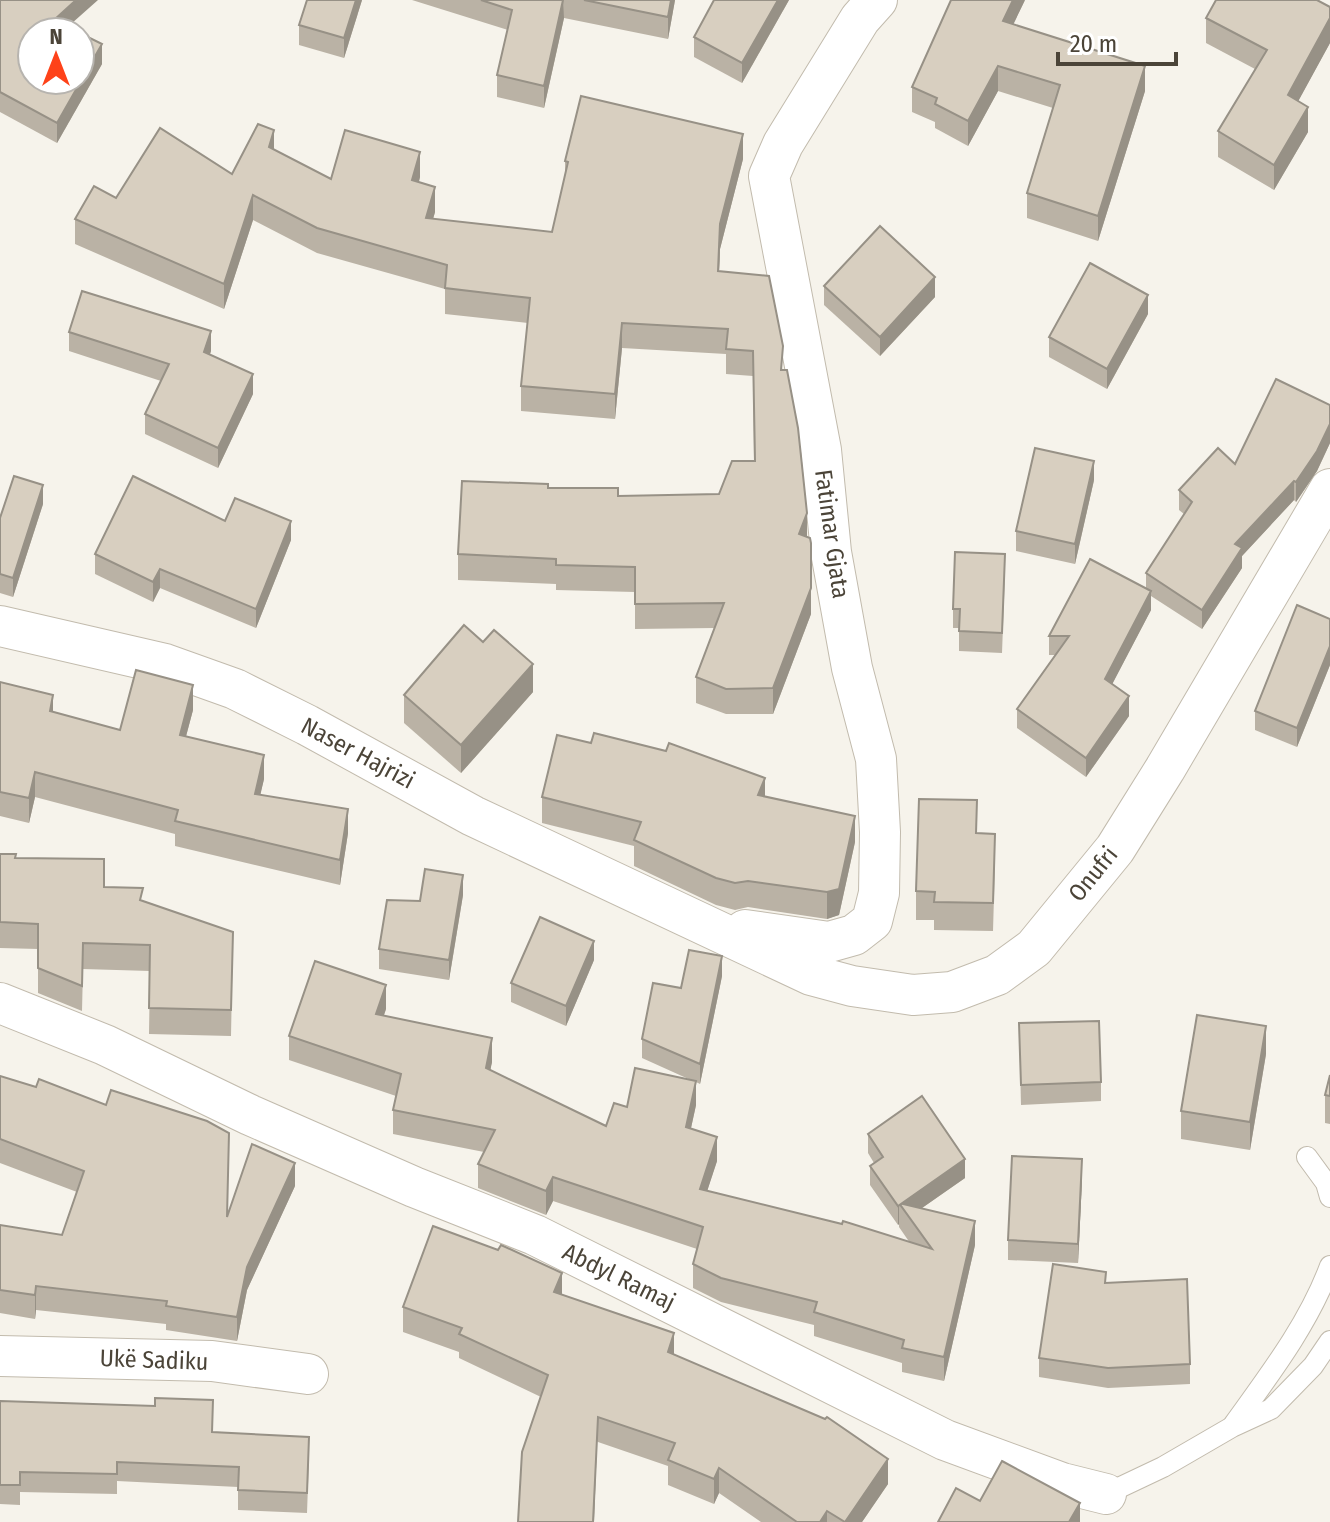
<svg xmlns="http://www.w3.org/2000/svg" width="1330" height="1522" viewBox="0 0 1330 1522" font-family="'Fira Sans Condensed',sans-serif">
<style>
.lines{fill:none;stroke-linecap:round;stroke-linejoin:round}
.service-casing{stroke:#c2bbad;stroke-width:22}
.minor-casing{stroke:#c2bbad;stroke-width:42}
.service{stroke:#fff;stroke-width:20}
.minor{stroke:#fff;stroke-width:40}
.wall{fill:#bab2a5}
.shaded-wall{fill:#979186}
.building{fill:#d8cfc0;stroke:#979186;stroke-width:2}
.labels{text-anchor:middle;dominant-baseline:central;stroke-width:8;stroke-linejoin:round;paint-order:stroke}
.street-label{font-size:24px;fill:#4b4438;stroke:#fff}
</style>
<rect width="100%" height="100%" fill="#f6f3eb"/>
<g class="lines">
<!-- service casing -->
<g class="service-casing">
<g id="service">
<path d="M 1307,1157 L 1326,1183 L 1330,1197"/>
<path d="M 1234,1424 C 1270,1374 1309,1323 1330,1266"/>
<path d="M 1106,1494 L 1163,1467 L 1232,1427 L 1271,1409 L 1313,1366 L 1330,1341"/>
</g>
</g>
<!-- minor casing -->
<g class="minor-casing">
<g id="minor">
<path d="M 0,626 L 165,664 L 235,689 L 307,725 L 473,816 L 811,975 L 852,986 L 913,995 L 952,992 L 997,975 L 1034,948 L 1115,849 L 1165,769 L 1330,489"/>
<path d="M 745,930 L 829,942 L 854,935 L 872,921 L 879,893 L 880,832 L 876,759 L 852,668 L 831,552 L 821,450 L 769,176 L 783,144 L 860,19 L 877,0"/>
<path d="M 0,1003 L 105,1045 L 250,1115 L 414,1187 L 535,1235 L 945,1440 L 1062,1483 L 1106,1494"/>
<path d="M 0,1356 L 212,1361 L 308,1374"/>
</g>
</g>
<!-- service -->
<use href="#service" class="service"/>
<!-- minor -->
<use href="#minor" class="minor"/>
</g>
<!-- wall -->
<g class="wall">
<path d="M 0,0 L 68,27 L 102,64 L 57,143 L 0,112 Z"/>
<path d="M 362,0 L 344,58 L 299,45 L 299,25 Z"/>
<path d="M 412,0 L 675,0 L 668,39 L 564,18 L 544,108 L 497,97 L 497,75 L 508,30 Z"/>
<path d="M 714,0 L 789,0 L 742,83 L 694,57 L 694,37 Z"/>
<path d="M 1025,0 L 1013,24 L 1145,91 L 1098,241 L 1027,218 L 1027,193 L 1053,108 L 998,91 L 968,146 L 935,128 L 935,122 L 912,112 L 912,87 Z"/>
<path d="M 1330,7 L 1330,43 L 1298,101 L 1308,132 L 1274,190 L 1218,157 L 1218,131 L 1255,69 L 1206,43 L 1206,18 Z"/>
<path d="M 274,150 L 331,179 L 420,177 L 419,182 L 435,212 L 433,219 L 552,232 L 565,175 L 565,161 L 743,159 L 720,249 L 719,272 L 783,370 L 807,537 L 811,614 L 773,714 L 726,714 L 696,703 L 696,677 L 714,628 L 635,629 L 635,592 L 556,590 L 556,584 L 458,580 L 458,554 L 548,488 L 618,496 L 719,494 L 754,461 L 753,376 L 726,374 L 726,354 L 622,348 L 615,419 L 521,411 L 521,386 L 528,323 L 445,314 L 445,289 L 317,253 L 253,220 L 224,309 L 75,244 L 75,219 L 116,198 L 232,174 Z"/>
<path d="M 824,286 L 935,297 L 880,356 L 824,305 Z"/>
<path d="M 1148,314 L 1107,389 L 1049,357 L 1049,337 Z"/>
<path d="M 69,332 L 211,351 L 210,354 L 253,394 L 218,468 L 145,434 L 145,414 L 161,381 L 69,351 Z"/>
<path d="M 1330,405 L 1330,443 L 1317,471 L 1296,502 L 1294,500 L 1242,556 L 1242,568 L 1202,629 L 1151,596 L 1151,610 L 1112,684 L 1129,716 L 1086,777 L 1017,728 L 1017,709 L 1055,655 L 1049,655 L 1049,636 L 1146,588 L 1146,573 L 1184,514 L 1179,510 L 1179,490 L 1235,464 Z"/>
<path d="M 1094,480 L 1075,564 L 1016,551 L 1016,531 Z"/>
<path d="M 43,504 L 13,597 L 0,593 L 0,518 Z"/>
<path d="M 225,521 L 291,540 L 256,628 L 160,588 L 153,602 L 95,574 L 95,554 Z"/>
<path d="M 1005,573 L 1002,653 L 959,651 L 959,628 L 953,628 L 953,609 Z"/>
<path d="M 1330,619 L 1330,665 L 1297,747 L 1255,730 L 1255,711 Z"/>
<path d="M 0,682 L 53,712 L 120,730 L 193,710 L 186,736 L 264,779 L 260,795 L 348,833 L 340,885 L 175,846 L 175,834 L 35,797 L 29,823 L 0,816 Z"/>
<path d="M 533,692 L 461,773 L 404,723 L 404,695 Z"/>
<path d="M 542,797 L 765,797 L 855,842 L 839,915 L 827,919 L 748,907 L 735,910 L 716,905 L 634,866 L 634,846 L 542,823 Z"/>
<path d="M 977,833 L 995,862 L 993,931 L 934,930 L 934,920 L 916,920 L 916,891 Z"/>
<path d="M 0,854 L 104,887 L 233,932 L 231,1036 L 149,1034 L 150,971 L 83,969 L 82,1011 L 38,993 L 38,949 L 0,948 Z"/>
<path d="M 463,895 L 449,980 L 379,969 L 379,949 L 420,901 Z"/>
<path d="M 594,960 L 566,1026 L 511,1002 L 511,983 Z"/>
<path d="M 722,976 L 700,1084 L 696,1082 L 696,1105 L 691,1128 L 717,1161 L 707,1191 L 910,1243 L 899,1227 L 899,1224 L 898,1225 L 870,1185 L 870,1166 L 874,1163 L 868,1153 L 868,1134 L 965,1178 L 922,1208 L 975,1245 L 944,1381 L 902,1372 L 902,1363 L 814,1336 L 814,1325 L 721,1302 L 693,1288 L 693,1264 L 697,1249 L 553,1201 L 546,1215 L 478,1188 L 478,1164 L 484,1152 L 393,1134 L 393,1110 L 396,1096 L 289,1060 L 289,1036 L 386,1009 L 384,1015 L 492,1062 L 490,1070 L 606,1126 L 627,1107 L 693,1081 L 642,1058 L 642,1039 L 681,988 Z"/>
<path d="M 1019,1023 L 1101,1082 L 1101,1101 L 1021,1105 Z"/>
<path d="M 1266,1054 L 1250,1150 L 1181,1139 L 1181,1111 Z"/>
<path d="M 1330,1075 L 1330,1124 L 1325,1123 L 1325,1095 Z"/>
<path d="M 0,1076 L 228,1215 L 295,1186 L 247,1290 L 237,1341 L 166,1330 L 166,1324 L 36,1310 L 35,1319 L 0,1313 L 0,1225 L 62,1235 L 77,1192 L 0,1163 Z"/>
<path d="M 1082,1179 L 1078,1263 L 1008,1260 L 1008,1240 Z"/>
<path d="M 1106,1283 L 1190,1364 L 1190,1384 L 1108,1388 L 1039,1377 L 1039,1358 Z"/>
<path d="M 562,1295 L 674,1355 L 888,1484 L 862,1522 L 761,1522 L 719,1493 L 714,1504 L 668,1485 L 668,1466 L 598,1442 L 541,1397 L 459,1358 L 459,1352 L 403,1332 L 403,1307 Z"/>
<path d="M 0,1401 L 212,1432 L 309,1457 L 307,1513 L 238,1510 L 238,1487 L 117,1481 L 117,1494 L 20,1492 L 20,1505 L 0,1504 Z"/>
</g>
<!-- shaded-wall -->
<g class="shaded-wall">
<path d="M 76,0 L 98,0 L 62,32 L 54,20 Z"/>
<path d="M 356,0 L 362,0 L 344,58 L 344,38 Z"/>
<path d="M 563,0 L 564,18 L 544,108 L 544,86 Z"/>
<path d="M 671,0 L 675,0 L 668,39 L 668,17 Z"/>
<path d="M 778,0 L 789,0 L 742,83 L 742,63 Z"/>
<path d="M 1013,0 L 1025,0 L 1003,46 L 1003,21 Z"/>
<path d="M 1330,18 L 1330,43 L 1288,120 L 1288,95 Z"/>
<path d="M 102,44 L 102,64 L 57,143 L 57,123 Z"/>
<path d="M 998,66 L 998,91 L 968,146 L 968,121 Z"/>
<path d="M 1145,66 L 1145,91 L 1098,241 L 1098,216 Z"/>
<path d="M 1308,107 L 1308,132 L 1274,190 L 1274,165 Z"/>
<path d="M 274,130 L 274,156 L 269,147 Z"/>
<path d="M 743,134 L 743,159 L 720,249 L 718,297 L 720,224 Z"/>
<path d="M 420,152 L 420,177 L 412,206 L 412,180 Z"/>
<path d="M 435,187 L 435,212 L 426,243 L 426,218 Z"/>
<path d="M 253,195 L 253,220 L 224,309 L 224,284 Z"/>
<path d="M 935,277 L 935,297 L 880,356 L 880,337 Z"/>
<path d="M 1148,295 L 1148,314 L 1107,389 L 1107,369 Z"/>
<path d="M 622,323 L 622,348 L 615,419 L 615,394 Z"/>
<path d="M 211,331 L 211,351 L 204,371 L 204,352 Z"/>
<path d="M 253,374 L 253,394 L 218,468 L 218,448 Z"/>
<path d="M 1330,424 L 1330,443 L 1317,471 L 1296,502 L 1296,482 Z"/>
<path d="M 1094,461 L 1094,480 L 1075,564 L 1075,544 Z"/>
<path d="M 1294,481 L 1294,500 L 1242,556 L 1242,568 L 1202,629 L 1202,610 L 1235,544 Z"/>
<path d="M 43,485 L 43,504 L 13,597 L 13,578 Z"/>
<path d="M 807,513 L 807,539 L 799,534 Z"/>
<path d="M 291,521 L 291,540 L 256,628 L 256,609 Z"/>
<path d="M 160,569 L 160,588 L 153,602 L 153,582 Z"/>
<path d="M 811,588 L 811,614 L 773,714 L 773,688 Z"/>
<path d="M 1151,591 L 1151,610 L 1105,698 L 1105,679 Z"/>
<path d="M 1330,646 L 1330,665 L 1297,747 L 1297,728 Z"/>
<path d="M 533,664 L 533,692 L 461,773 L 461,745 Z"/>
<path d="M 193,685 L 193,710 L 180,759 L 180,735 Z"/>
<path d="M 53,695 L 53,719 L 50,711 Z"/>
<path d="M 1129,696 L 1129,716 L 1086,777 L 1086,758 Z"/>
<path d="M 264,755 L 264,779 L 255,818 L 255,794 Z"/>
<path d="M 35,772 L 35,797 L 29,823 L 29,798 Z"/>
<path d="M 765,778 L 765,804 L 758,795 Z"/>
<path d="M 348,809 L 348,833 L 340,885 L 340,860 Z"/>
<path d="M 855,816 L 855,842 L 839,915 L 827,919 L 827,892 Z"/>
<path d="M 463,875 L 463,895 L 449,980 L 449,960 Z"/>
<path d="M 594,941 L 594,960 L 566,1026 L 566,1006 Z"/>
<path d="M 722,956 L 722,976 L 700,1084 L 700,1064 Z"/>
<path d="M 386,985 L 386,1009 L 376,1038 L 376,1014 Z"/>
<path d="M 1266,1026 L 1266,1054 L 1250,1150 L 1250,1122 Z"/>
<path d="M 492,1038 L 492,1062 L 486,1092 L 486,1068 Z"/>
<path d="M 696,1081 L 696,1105 L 686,1151 L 686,1127 Z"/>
<path d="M 717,1137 L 717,1161 L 700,1213 L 700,1189 Z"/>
<path d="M 965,1159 L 965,1178 L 909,1217 L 900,1204 Z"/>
<path d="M 1082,1159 L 1082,1179 L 1078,1263 L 1078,1244 Z"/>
<path d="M 295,1163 L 295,1186 L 247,1290 L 237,1341 L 237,1317 L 247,1267 Z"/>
<path d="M 553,1177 L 553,1201 L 546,1215 L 546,1191 Z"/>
<path d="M 899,1205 L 899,1224 L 898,1225 L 898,1206 Z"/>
<path d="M 975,1221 L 975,1245 L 944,1381 L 944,1357 Z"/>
<path d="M 562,1273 L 562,1298 L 554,1292 Z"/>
<path d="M 36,1286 L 36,1310 L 35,1319 L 35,1295 Z"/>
<path d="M 674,1333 L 674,1358 L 668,1352 Z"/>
<path d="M 598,1417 L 594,1522 L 593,1522 Z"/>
<path d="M 888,1459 L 888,1484 L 862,1522 L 845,1522 Z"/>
<path d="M 719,1468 L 719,1493 L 714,1504 L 714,1479 Z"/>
<path d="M 1080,1503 L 1080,1522 L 1069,1522 Z"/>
<path d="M 827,1511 L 827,1522 L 820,1522 Z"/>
</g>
<!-- building -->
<g class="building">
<path d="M 0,0 L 76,0 L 54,20 L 78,32 L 32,32 L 32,80 L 80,80 L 80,33 L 102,44 L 57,123 L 0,92 Z"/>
<path d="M 307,0 L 356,0 L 344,38 L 299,25 Z"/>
<path d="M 481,0 L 563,0 L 544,86 L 497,75 L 512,10 Z"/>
<path d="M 584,0 L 671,0 L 668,17 Z"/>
<path d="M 714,0 L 778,0 L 742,63 L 694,37 Z"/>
<path d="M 951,0 L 1013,0 L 1003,21 L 1145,66 L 1098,216 L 1027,193 L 1060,85 L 998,66 L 968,121 L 935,104 L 937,98 L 912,87 Z"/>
<path d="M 1216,0 L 1317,0 L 1330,7 L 1330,18 L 1288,95 L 1308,107 L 1274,165 L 1218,131 L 1267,50 L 1206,18 Z"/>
<path d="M 581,96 L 743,134 L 720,224 L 718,271 L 769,276 L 783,346 L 781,370 L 787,370 L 798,428 L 807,513 L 799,534 L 810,538 L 811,543 L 811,588 L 773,688 L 726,689 L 696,677 L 724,603 L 635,604 L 635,567 L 556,565 L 556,559 L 458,554 L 462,481 L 548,484 L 548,488 L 618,488 L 618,496 L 719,494 L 732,461 L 755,461 L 753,351 L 726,349 L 728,329 L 622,323 L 615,394 L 521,386 L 530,298 L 445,288 L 447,265 L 317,228 L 253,195 L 224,284 L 75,219 L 94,186 L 116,198 L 160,128 L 232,174 L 258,124 L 274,130 L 269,147 L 331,179 L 345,130 L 420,152 L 412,180 L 435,187 L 426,218 L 552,232 L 568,162 L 565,161 Z"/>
<path d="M 880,226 L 935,277 L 880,337 L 824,286 Z"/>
<path d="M 1090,263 L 1148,295 L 1107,369 L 1049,337 Z"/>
<path d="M 82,291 L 211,331 L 204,352 L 253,374 L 218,448 L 145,414 L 169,364 L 69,332 Z"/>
<path d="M 1276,379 L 1330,405 L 1330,424 L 1317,451 L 1296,482 L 1294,481 L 1235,544 L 1242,548 L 1202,610 L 1146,573 L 1192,502 L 1179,490 L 1218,448 L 1235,464 Z"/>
<path d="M 1035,448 L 1094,461 L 1075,544 L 1016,531 Z"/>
<path d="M 14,476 L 43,485 L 13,578 L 0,574 L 0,518 Z"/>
<path d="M 133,476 L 225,521 L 235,498 L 291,521 L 256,609 L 160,569 L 153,582 L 95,554 Z"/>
<path d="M 955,552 L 1005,554 L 1002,633 L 959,631 L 960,609 L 953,609 Z"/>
<path d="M 1090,559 L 1151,591 L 1105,679 L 1129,696 L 1086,758 L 1017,709 L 1069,636 L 1049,636 Z"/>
<path d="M 1297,605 L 1330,619 L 1330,646 L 1297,728 L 1255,711 Z"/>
<path d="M 464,625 L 483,642 L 494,630 L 533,664 L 461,745 L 404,695 Z"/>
<path d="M 136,670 L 193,685 L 180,735 L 264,755 L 255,794 L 348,809 L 340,860 L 175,821 L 178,810 L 35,772 L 29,798 L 0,792 L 0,682 L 53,695 L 50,711 L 120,730 Z"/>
<path d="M 594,733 L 666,751 L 669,743 L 765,778 L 758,795 L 855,816 L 839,889 L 827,892 L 748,881 L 735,883 L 716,878 L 634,840 L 641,822 L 542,797 L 557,735 L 591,743 Z"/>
<path d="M 919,799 L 977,800 L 976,833 L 995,834 L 993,903 L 934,902 L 935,892 L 916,891 Z"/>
<path d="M 0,854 L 16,854 L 15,858 L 104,859 L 104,887 L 143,888 L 140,900 L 233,932 L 231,1010 L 149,1008 L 150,945 L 83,943 L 82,986 L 38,968 L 38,924 L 0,922 Z"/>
<path d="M 425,869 L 463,875 L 449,960 L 379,949 L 387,900 L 420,901 Z"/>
<path d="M 540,917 L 594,941 L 566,1006 L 511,983 Z"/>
<path d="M 689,950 L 722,956 L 700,1064 L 642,1039 L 653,983 L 681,988 Z"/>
<path d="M 315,961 L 386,985 L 376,1014 L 492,1038 L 486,1068 L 606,1126 L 614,1103 L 627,1107 L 635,1068 L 696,1081 L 686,1127 L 717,1137 L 700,1189 L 842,1224 L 843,1221 L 932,1249 L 899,1203 L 975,1221 L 944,1357 L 902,1348 L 904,1340 L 814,1312 L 817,1302 L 721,1278 L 693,1264 L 703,1227 L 553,1177 L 546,1191 L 478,1164 L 495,1130 L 393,1110 L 401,1074 L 289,1036 Z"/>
<path d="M 1197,1015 L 1266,1026 L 1250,1122 L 1181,1111 Z"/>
<path d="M 1099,1021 L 1101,1082 L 1021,1085 L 1019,1023 Z"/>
<path d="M 1330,1075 L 1330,1096 L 1325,1095 Z"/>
<path d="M 0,1076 L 36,1087 L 39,1079 L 106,1105 L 111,1090 L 207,1121 L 229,1133 L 227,1217 L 252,1144 L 295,1163 L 247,1267 L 237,1317 L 166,1306 L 167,1301 L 36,1286 L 35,1295 L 0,1290 L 0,1225 L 62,1235 L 84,1171 L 0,1139 Z"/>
<path d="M 922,1096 L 965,1159 L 898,1206 L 870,1166 L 883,1157 L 868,1134 Z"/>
<path d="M 1012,1156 L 1082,1159 L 1078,1244 L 1008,1240 Z"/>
<path d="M 433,1226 L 498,1250 L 501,1245 L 562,1273 L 554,1292 L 674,1333 L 668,1352 L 825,1419 L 827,1417 L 888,1459 L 845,1522 L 827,1511 L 820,1522 L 797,1522 L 719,1468 L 714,1479 L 668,1460 L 675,1443 L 598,1417 L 593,1522 L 518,1522 L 522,1452 L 548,1375 L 459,1334 L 462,1328 L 403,1307 Z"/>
<path d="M 1053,1264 L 1106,1272 L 1105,1283 L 1187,1279 L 1190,1364 L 1108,1368 L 1039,1358 Z"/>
<path d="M 155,1398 L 213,1400 L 212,1432 L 309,1437 L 307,1493 L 238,1490 L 239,1467 L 117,1462 L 117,1474 L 20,1472 L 20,1485 L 0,1485 L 0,1401 L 155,1406 Z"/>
<path d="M 1002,1461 L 1080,1503 L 1069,1522 L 938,1522 L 956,1488 L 980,1501 Z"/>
</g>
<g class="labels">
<!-- street labels -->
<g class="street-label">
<text transform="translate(832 534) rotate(82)">Fatimar Gjata</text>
<text transform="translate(358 753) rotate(28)">Naser Hajrizi</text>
<text transform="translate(1093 874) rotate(-51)">Onufri</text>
<text transform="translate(619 1277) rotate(26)">Abdyl Ramaj</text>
<text transform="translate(154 1360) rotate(2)">Ukë Sadiku</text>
</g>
</g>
<!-- north arrow -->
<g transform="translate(56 56)"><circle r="38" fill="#ffffff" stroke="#b7b4af" stroke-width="2"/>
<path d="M0-6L14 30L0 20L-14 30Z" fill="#fe4219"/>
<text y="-12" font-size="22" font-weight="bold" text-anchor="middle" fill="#4b4438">N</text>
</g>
<!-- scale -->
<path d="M1058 52v12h118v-12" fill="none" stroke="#4b4438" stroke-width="4"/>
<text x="1070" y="52" font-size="24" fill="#4b4438" stroke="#ffffff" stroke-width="6" paint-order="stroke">20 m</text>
</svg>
